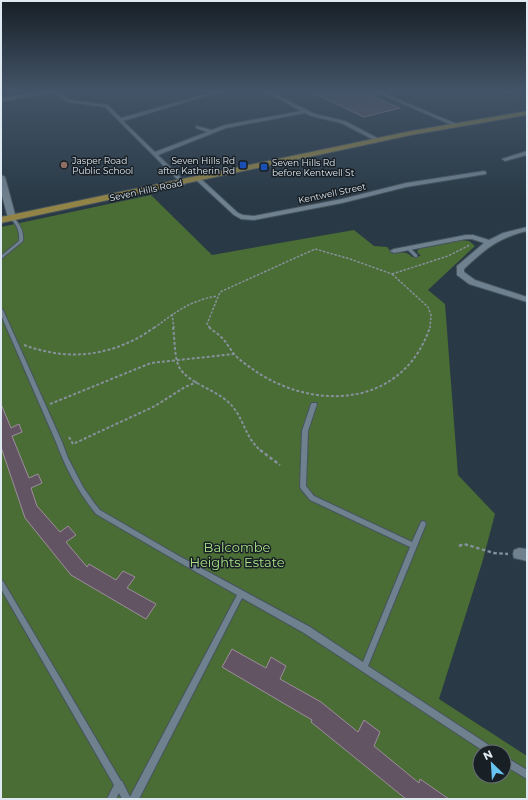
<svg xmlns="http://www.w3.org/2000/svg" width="528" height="800" viewBox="0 0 528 800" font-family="Montserrat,sans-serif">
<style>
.green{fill:#4a6c35;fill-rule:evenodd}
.building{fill:#635464;stroke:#9d8d9d}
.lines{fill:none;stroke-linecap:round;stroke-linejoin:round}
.service-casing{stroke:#47545e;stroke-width:2}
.minor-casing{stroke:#47545e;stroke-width:2}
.tertiary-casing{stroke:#47545e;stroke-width:2}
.primary-casing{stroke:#47545e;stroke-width:2}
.path-far2{stroke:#85929c;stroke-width:1.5;stroke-dasharray:2.5 1.5;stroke-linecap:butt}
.path-far1{stroke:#85929c;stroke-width:2;stroke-dasharray:3 2;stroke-linecap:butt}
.path{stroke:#85929c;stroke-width:2.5;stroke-dasharray:3.5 2.5;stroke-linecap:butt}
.service{fill:#6f818f;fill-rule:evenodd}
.minor{fill:#6f818f;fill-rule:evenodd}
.tertiary{fill:#6f818f;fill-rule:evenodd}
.primary{fill:#918446;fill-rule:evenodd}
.education-dot{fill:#8d6e63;stroke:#181f25;stroke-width:1.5}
.transit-dot{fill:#1a4fb4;stroke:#181f25;stroke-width:1.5}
.labels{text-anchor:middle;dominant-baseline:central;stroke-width:3;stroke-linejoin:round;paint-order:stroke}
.far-poi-label{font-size:9px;fill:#dfe9f1;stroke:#181f25;text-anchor:start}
.far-street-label{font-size:9px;fill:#dfe9f1;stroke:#181f25}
.near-park-label{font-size:13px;fill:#a8e185;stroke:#181f25}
</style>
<rect width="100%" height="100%" fill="#293945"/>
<!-- green -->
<path class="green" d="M 151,195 L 212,255 L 354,230 L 374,246 L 387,247 L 393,254 C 401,252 407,251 412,257 L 421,256 L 417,252 L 419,248 L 462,240 L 469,241 L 475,246 L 428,290 L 445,304 L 458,475 L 495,514 L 482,563 L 439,699 L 527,756 L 527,799 L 1,799 L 1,227 ZM 480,752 L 504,752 L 504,776 L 480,776 Z"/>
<!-- building -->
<g class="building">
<path d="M 335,90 L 357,90 L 400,108 L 364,117 L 315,94 Z"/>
<path d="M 1,404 L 11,428 L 19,424 L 22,432 L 12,436 L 29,478 L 38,474 L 42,483 L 31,488 L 37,506 L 60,532 L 68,526 L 76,535 L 66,542 L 87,567 L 89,564 L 116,580 L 123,571 L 135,577 L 127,588 L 156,604 L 146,619 L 71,575 L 25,518 L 1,447 Z"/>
<path d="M 232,649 L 266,668 L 271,657 L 286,666 L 280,679 L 321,702 L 358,732 L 364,720 L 380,732 L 374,746 L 419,783 L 420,779 L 449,799 L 406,799 L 311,722 L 312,720 L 222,667 Z"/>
</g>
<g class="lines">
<!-- service casing -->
<g class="service-casing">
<g id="service">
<path d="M 11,217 L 13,217 C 20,224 24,231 23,241 L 1,259 L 1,256 L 19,241 C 20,231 17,225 10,218 Z"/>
<path d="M 407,247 L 409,247 L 417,255 L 417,257 L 415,257 L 407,249 Z"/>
<path d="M 1,309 L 3,310 L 62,442 L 68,458 L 83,487 L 95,504 L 100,510 L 179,556 L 310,627 L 363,662 L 410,547 L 310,500 L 301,489 L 300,487 L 302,431 L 311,404 L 312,403 L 316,403 L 317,404 L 308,431 L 306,486 L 314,496 L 412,542 L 421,522 L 423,521 L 425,522 L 426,524 L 368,666 L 495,749 L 496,752 L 485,752 L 304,633 L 242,598 L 139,799 L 122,799 L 119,793 L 116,799 L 107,799 L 114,785 L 1,589 L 1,580 L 3,581 L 121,781 L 122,781 L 130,797 L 237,595 L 175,560 L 96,514 C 79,493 65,467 56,442 L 1,315 Z"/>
<path d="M 504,756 L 527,770 L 527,779 L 504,765 Z"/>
</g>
</g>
<!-- minor casing -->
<g class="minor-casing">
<g id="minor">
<path d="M 221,90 L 226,90 L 123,121 L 155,152 L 207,132 L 196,128 L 196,126 L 212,130 L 225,125 L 301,111 L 262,90 L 267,90 L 315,114 L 345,121 L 381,140 L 376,141 L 341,123 L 311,116 L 305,113 L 226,128 L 158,155 L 185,182 L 185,184 L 183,185 L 105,107 L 67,102 L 52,92 L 56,91 L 70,100 L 108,105 L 121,118 Z"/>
<path d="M 371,90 L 376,90 L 459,125 L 454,126 Z"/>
<rect x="524" y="90" width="3" height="1"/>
<path d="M 527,151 L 527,155 L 505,161 L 502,159 Z"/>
<path d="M 484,171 L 486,172 L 486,174 L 406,187 L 342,203 L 254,220 L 241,219 L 234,215 L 195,179 L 200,178 L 238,213 L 243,215 L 254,216 L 342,199 L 406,183 Z"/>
<path d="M 527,227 L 527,231 C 498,238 485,249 464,269 L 464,272 L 475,280 L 527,297 L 527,302 L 469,284 L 457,275 L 457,266 L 484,243 L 472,239 L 466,239 L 394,253 L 390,251 L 394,249 L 466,235 L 473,235 L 489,240 L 503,233 Z"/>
<path d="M 519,548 L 527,549 L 527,561 L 514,558 L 513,554 L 514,550 Z"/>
</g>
</g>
<!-- tertiary casing -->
<g class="tertiary-casing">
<g id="tertiary">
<path d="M 52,90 L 63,90 L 1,102 L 1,98 Z"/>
<path d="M 1,175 L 5,177 L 16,218 L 15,220 L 9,220 L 8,218 L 1,192 Z"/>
</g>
</g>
<!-- primary casing -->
<g class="primary-casing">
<path id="primary" d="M 527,111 L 527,115 L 411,135 L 1,223 L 1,217 L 411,131 Z"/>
</g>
<!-- path-far2 -->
<g class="path-far2">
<path d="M 392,274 L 428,307 L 431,315 L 430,328"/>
<path d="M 392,274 L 448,256 L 470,245"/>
<path d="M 172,314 L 174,328"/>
<path d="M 154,328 C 176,312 189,301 217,296"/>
<path d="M 210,328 L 207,324 L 220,292 L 315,249 L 350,259 L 392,274"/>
</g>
<!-- path-far1 -->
<g class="path-far1">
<path d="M 173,327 C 175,339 174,356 179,367 C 189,385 220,390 233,407 C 245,422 245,437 261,451"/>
<path d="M 209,327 C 213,331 219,334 223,339 C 227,343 230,349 234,354 C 240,361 250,367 258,373 C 320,412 404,405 430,327"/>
<path d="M 24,345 C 70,362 115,356 155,327"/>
<path d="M 50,404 L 151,363 L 234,354"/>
<path d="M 69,437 L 73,444 L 155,406 L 185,387 L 197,382"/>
</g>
<!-- path -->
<g class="path">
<path d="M 260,450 L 280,465"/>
<path d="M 459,546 L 464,544 L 494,553 L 508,554"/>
</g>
<!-- service -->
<use href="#service" class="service"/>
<!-- minor -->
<use href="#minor" class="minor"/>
<!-- tertiary -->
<use href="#tertiary" class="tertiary"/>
<!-- primary -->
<use href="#primary" class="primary"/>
</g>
<!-- sky -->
<linearGradient id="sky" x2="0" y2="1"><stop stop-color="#171f26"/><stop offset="0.45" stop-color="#435468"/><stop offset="1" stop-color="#435468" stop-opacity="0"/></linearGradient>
<rect width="528" height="202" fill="url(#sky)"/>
<!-- markers -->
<circle class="education-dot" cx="64" cy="165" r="4"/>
<g class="transit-dot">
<rect x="239" y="161" width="8" height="8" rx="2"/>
<rect x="260" y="163" width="8" height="8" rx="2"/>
</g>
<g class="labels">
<!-- far-poi labels -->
<g class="far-poi-label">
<text x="72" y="160">Jasper Road<tspan x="72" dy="10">Public School</tspan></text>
<text x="235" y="160" text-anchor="end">Seven Hills Rd<tspan x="235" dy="10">after Katherin Rd</tspan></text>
<text x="272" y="162">Seven Hills Rd<tspan x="272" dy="10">before Kentwell St</tspan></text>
</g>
<!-- far-street labels -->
<g class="far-street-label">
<text transform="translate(146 190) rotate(-12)">Seven Hills Road</text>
<text transform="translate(332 193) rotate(-12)">Kentwell Street</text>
</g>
<!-- near-park labels -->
<g class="near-park-label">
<text x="237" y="547">Balcombe<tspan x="237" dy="15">Heights Estate</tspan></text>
</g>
</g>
<!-- border -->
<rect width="528" height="800" fill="none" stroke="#dfe9f1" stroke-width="4"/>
<!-- north arrow -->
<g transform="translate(492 764) rotate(335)"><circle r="19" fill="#181f25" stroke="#687077"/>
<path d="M0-3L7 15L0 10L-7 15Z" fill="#68c4f0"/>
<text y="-6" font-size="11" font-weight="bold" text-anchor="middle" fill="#dfe9f1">N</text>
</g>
</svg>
